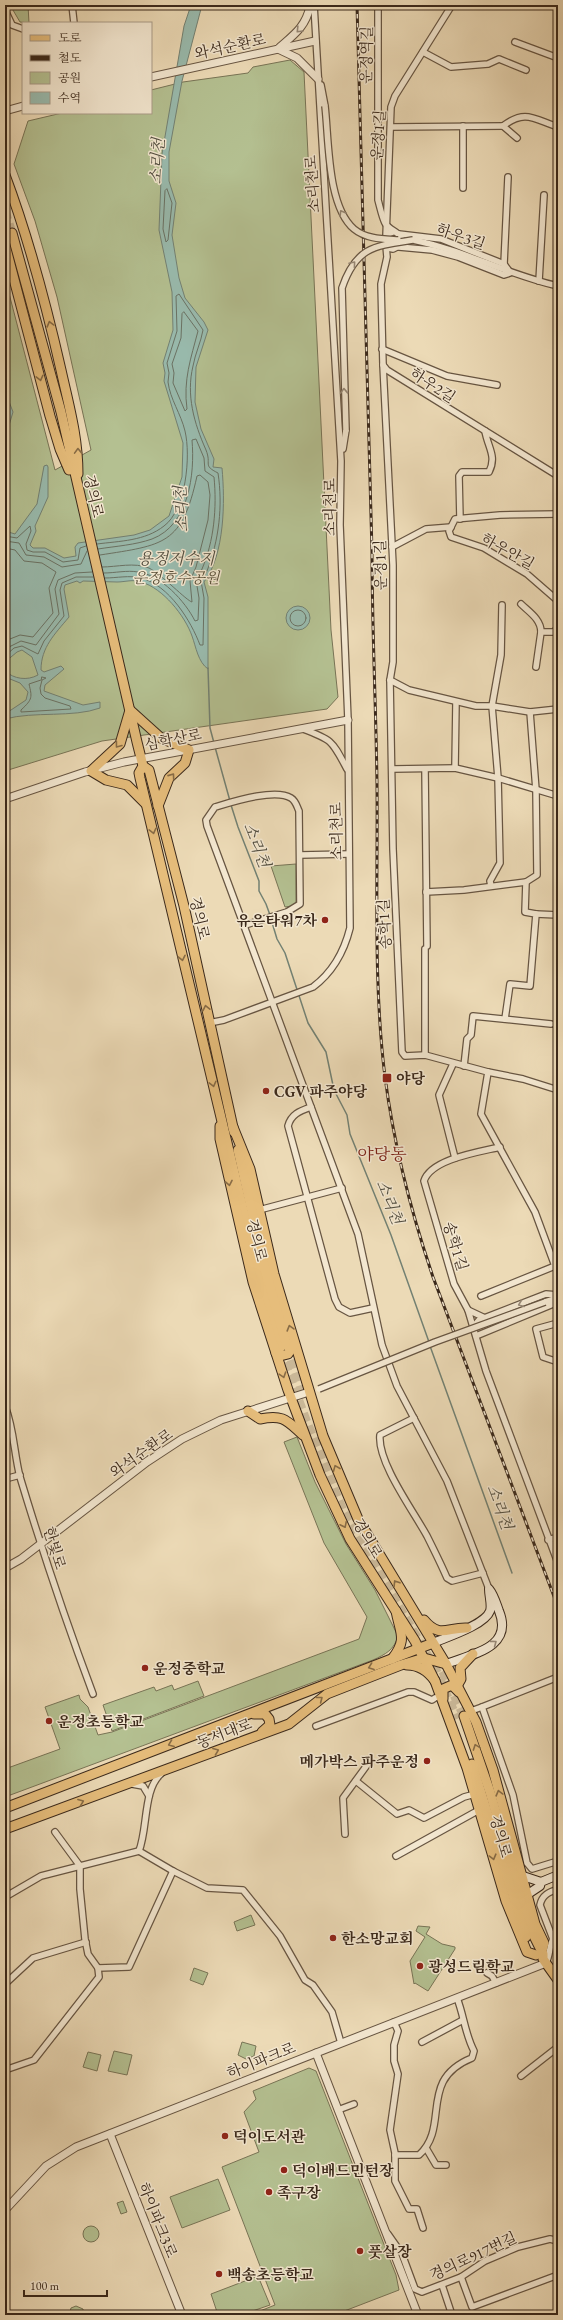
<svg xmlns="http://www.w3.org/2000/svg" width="563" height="2320" viewBox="0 0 563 2320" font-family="'EB Garamond','Noto Serif KR',serif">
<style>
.green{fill:#b4c091;stroke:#787456}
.water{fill:#99bbae;stroke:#738173}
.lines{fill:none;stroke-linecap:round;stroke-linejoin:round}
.shore{stroke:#6a7264;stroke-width:1}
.stream{stroke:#738173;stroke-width:1.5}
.primary-tunnel{stroke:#c9b797;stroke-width:9;stroke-dasharray:9 4.5;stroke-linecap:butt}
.minor-casing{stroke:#675542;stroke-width:8}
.tertiary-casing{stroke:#675542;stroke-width:9}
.secondary-casing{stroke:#3b291b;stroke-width:10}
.primary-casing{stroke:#3b291b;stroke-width:11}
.trunk-casing{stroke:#3b291b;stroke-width:11}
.minor{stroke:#f3e7d0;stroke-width:5.5}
.tertiary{stroke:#f3e7d0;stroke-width:7}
.secondary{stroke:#f3e7d0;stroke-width:8}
.primary{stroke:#e6bd7b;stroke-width:9}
.trunk{stroke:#e6bd7b;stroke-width:9}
.rail-casing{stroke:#3b291b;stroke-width:3}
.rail{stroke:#f3e7d0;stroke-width:1.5;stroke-dasharray:4.5;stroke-linecap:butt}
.minor-bridge-casing{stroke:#675542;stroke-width:8;stroke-linecap:butt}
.minor-bridge{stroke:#f3e7d0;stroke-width:5.5}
.oneway{stroke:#978876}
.oneway2{stroke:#886c46}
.poi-dot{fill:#8f2418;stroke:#f3e7d0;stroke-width:1.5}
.labels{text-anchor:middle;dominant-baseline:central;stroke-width:3;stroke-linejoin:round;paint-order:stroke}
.street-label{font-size:15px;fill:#3b291b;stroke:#f3e7d0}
.park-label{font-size:15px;font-style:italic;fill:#594f38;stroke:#f3e7d0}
.poi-label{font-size:15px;font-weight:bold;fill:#3b291b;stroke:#f3e7d0;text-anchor:start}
.water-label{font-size:16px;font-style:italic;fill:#524e40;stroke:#f3e7d0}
.quarter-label{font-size:17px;fill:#7a1f14;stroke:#f3e7d0}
</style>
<rect width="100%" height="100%" fill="#ecdab6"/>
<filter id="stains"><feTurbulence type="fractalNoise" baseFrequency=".005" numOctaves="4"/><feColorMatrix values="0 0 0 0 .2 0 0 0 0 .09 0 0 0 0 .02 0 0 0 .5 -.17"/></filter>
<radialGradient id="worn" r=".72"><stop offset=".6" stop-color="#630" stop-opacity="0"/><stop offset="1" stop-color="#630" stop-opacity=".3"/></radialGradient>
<!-- green -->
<g class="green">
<path d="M 10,5 L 28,5 L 29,23 L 20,22 Z"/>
<path d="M 290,60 L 304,72 L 331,630 L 338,697 L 327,709 L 102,741 L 5,771 L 5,278 L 55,470 L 91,450 L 57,297 L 35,221 L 14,164 L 28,121 L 62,113 L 151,113 L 151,90 L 183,82 L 248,73 L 253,67 Z"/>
<path d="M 296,864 L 296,902 L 292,906 L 285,907 L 271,866 Z"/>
<path d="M 297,1437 L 315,1482 L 346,1544 L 375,1590 L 398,1636 C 394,1650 386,1654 373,1660 L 5,1797 L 5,1769 L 60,1749 L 45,1707 L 79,1695 L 80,1699 L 88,1707 L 98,1735 L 112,1732 L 359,1639 L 367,1617 L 324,1543 L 284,1442 Z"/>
<path d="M 198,1681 L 204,1696 L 112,1731 L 103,1705 L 154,1687 L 156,1691 L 172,1685 L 174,1690 Z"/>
<path d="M 251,1915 L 255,1925 L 237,1931 L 234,1922 Z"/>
<path d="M 418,1926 L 430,1927 L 426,1934 L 442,1944 L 455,1947 L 455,1949 L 428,1991 L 415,1983 L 414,1984 L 410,1961 L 425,1937 L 416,1931 Z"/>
<path d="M 194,1968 L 208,1973 L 203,1985 L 190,1980 Z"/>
<path d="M 242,2042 L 256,2046 L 254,2056 L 246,2059 L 238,2055 Z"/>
<path d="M 114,2051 L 132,2055 L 127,2075 L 108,2071 Z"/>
<path d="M 88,2052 L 101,2055 L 97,2071 L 83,2067 Z"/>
<path d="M 309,2068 L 316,2071 L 396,2275 L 399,2290 L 334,2315 L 250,2315 L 275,2305 L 222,2167 L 259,2152 L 244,2112 L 256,2099 L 253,2091 Z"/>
<path d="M 218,2179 L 230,2210 L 182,2228 L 170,2197 Z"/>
<path d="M 123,2201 L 127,2212 L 121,2214 L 117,2203 Z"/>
<circle cx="91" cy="2234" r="8"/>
<path d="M 258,2276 L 270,2305 L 241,2315 L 218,2315 L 211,2294 Z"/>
<path d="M 76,2306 L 83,2309 L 84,2315 L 69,2315 L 71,2308 Z"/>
</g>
<!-- water -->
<g class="water">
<path d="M 191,5 L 202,5 L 182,81 L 169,152 L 169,181 L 176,203 L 172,235 L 179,278 L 185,298 L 204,322 L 208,330 L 196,367 L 195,402 L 201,429 L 214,459 L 213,467 L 222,468 C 225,501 225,554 204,582 L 208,597 L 208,669 C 198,662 196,647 192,636 C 185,616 163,588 141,582 C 133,579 125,582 117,582 C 106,582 94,581 83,581 L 80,583 L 77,581 L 65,585 L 64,589 L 69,617 C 55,634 41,647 41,670 L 44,672 L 61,666 L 64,669 L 45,685 L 44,691 L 83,705 L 100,702 L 100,708 C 73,718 34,711 5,719 L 5,714 L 26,700 L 28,692 L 20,683 L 5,677 L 5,671 C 14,679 27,681 38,675 L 32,657 L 22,650 L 17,652 L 5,662 L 5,531 L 15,534 L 37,504 L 44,466 L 47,465 L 48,467 L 48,497 L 35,526 L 36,531 L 30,545 L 33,548 L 45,548 L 64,558 L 76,556 L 75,547 L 78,543 L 134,535 L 150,530 L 169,516 L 182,477 L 183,443 L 164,381 L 165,373 L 163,363 L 173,330 L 172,292 L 159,230 L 162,154 L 184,26 Z"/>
<path d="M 5,391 L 13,412 L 5,439 Z"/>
<circle cx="298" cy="618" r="12"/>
</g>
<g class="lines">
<!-- shore -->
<g class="shore">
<path d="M 167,189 L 172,203 L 168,240 L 166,242 L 163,229 L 165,191 Z"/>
<path d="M 184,312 L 198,331 C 191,358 183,380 187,409 L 185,411 L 173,383 L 174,373 L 172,364 L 181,338 L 182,314 Z"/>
<path d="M 5,536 L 17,538 L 30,526 L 31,531 L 26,544 L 27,550 L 33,552 L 45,552 L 63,562 L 78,560 L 80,548 L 86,546"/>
<path d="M 5,541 L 19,543 L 26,555 L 44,557 L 62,567 L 81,564 L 87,551"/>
<path d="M 97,544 C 120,541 145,541 164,526 C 186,510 191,456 185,431 C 181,414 170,399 168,382 L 169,373 L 167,363 L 177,331 L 176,296 L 179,294 L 203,330 C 201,342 195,354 193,366 C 186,395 194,423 206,450 C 212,465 202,465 218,473 C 223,506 219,540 207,571 C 205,575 202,578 201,581 L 204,598 L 203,645 L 200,645 C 191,621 169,585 141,578 C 129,575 117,578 105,578"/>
<path d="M 5,548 L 15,550 L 24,561 L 42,563 L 56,572 L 49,588 L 53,613 L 33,637 L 20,635 L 5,641"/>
<path d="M 98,549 C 117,546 135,545 152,539 C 189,525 195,474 192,440 L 196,439 L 204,458 L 205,471 L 214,477 C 217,508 214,541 202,569 C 200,573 197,576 196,580 L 199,598 L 198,620 L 195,621 C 185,601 161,575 138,572 C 127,570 115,573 104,573"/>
<path d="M 100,555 C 164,545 182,545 197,476 L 200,475 L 208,482 L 210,495 L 208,520 L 196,567 L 190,581 L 192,602 C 187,601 161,574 149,568 C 134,562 117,567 102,567"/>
<circle cx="298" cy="618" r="8"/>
<path d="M 5,649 L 21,641 L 36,645 L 59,614 L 55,589 L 58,580 L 75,573 L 92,572"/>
<path d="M 5,656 L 14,648 L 22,646 L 38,654 L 44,641 L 64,616 L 60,590 L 62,583 L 76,577 L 93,577"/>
<path d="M 42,677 L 46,678 L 42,680 L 40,688 L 41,694 L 45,698 L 70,706 L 71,709 L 21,712 L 21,710 C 33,699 32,697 29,684 L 41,680 Z"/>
</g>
<!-- stream -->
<g class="stream">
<path d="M 208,668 L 210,728 L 214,743"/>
<path d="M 215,747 L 230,801"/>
<path d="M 231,805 L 238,827 L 259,881 L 259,891 L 266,904 L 270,915"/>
<path d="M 271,919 L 277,939 L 285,953 L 308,1023 L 326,1052 L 334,1090 L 347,1115 L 350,1134 L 391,1235 L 429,1342"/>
<path d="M 430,1346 L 512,1573"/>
</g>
<!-- primary-tunnel -->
<g class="primary-tunnel">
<path d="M 5,211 L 12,233"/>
<path d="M 287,1347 L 304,1397"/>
<path d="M 280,1350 L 306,1420 L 343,1511 L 436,1670 L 457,1719"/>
<path d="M 437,1659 L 464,1716"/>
</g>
<!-- minor casing -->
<g class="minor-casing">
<g id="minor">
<path d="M 72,5 L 74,23"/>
<path d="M 378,5 L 378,200 C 380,207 382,217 385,223 C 390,232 405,232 401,245 L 393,249 L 388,248 L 384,241 L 388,234 L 393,232"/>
<path d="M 5,10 L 12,25 L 23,29"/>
<path d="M 515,42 L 558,58"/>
<path d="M 423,52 L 451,67 L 488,64 L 499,59 L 526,70"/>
<path d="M 321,85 L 325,106"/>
<path d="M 463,126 L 463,188"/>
<path d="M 391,127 L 503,126"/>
<path d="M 517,138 L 503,126 C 525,109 534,119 558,127"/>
<path d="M 399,234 L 441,239 L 504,264 L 509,271"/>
<path d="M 386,236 L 391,107 L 395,96 L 452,5"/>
<path d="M 413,240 C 463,250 508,275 558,286"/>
<path d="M 386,246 L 387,257 L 381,284 L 383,365 L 387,370 L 558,476"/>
<path d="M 399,247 L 432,250 L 458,257 L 504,275 L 510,273"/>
<path d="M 504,264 L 508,177"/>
<path d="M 539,281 L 544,195"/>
<path d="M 382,349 L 447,376 L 497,385"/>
<path d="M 383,365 L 393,565 L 393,662 L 390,680 L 393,849 L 402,1052 L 405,1056 L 425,1055 L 488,1072 L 481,1114 L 535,1212 L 555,1266 L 558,1265"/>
<path d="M 343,449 L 346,430"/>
<path d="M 558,514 L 500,515 L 455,519 L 449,531 L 451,537 L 484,548 L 527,574 L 558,601"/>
<path d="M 460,519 L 459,476 L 462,472 L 489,472 C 497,456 488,448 485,431"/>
<path d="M 392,547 L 426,529 L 451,527"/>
<path d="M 521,604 C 529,612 541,619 541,632"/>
<path d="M 536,667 L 541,632 L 554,632 L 558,627"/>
<path d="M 390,680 L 409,690 L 476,706 L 492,706 L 530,712 L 558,709"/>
<path d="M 303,729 C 333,740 332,741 347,769"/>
<path d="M 455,768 L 456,702"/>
<path d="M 393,769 L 455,768 L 498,778 L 558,796"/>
<path d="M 425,769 L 427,946"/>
<path d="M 300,855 L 349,854"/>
<path d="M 491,886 L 490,881 L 500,863 L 498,778 L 492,706 L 501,655 L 502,605"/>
<path d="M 426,892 L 464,890 L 526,882"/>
<path d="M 536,914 L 558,915"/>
<path d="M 245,925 L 287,912 L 300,904 L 299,811 C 297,807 296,801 291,798 C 275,788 232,802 215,807 L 206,820 L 207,826 L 358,1234 L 382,1345 L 397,1386 L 447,1481 L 489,1589"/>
<path d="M 505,1019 L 510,984 L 530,986 L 536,914 L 525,912 L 526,882 L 537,875 L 536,790 L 530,712"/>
<path d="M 209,1023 L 224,1020 L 313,987 C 333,972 344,952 350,928 L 348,720 L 340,525 L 341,461 L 314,5"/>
<path d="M 425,1055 L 425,949"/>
<path d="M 453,1064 L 439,1095 L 455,1158"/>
<path d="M 464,1066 L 467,1039 L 471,1035 L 473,1016 L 551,1024"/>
<path d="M 488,1072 L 523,1079 L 558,1090"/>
<path d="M 311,1107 C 300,1111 291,1114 288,1126 L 335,1299 L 339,1307 L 350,1313 L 373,1308"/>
<path d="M 259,1210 L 342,1188"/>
<path d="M 481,1296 L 555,1266"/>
<path d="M 545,1302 L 558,1298"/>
<path d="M 468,1310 L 454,1284 L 424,1181 C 431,1159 479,1152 500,1147"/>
<path d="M 485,1318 L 468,1310 L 486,1371 L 558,1563"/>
<path d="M 558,1323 L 536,1329 L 543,1357 L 558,1362"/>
<path d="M 474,1326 L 479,1320 L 546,1294 L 558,1295"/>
<path d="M 476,1336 L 558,1302"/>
<path d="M 5,1406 C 14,1429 14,1453 20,1477 C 42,1550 66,1622 93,1694"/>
<path d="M 414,1418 L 380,1435 C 377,1462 414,1512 427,1536 C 434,1550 441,1564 447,1578 L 452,1581 L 483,1573"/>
<path d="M 5,1479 L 20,1475"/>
<path d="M 548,1540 L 558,1537"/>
<path d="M 482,1707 L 558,1677"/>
<path d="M 471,1711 L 482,1707 L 513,1795 L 527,1863 L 532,1869 L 558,1861"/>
<path d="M 316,1726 L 408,1692 L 414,1692 L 432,1700 L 435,1698"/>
<path d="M 356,1781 L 397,1814 L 409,1810 L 424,1818 L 464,1797 L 475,1794"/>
<path d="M 132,1784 L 143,1786 L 149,1796"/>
<path d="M 55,1832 L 80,1866 L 80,1889 L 85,1939 L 88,1954 L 98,1968 L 129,1967 L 173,1871"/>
<path d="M 345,1834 L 343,1798 L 370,1761"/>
<path d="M 139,1851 L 173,1871 L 207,1888 L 243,1890 L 280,1936 L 305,1980 L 313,1985 L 332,2012 L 341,2043"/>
<path d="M 139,1851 C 148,1828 143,1789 161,1774"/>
<path d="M 396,1856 L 479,1810"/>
<path d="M 5,1897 L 41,1876 L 139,1851"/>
<path d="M 546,1963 C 550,1955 549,1947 553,1939 L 540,1905 C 542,1895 549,1892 558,1889"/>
<path d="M 487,1973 L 492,1976 L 496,1983"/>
<path d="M 5,1984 L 33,1958 L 86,1942"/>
<path d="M 394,2022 L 398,2031 L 394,2045 L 394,2061 L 398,2074 L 390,2130 L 395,2153 L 395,2181 L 409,2209 L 417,2209 L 423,2228"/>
<path d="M 422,2042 L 463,2020"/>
<path d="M 5,2070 L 34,2060 L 99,1977 L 98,1968"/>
<path d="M 521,2076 L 558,2047"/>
<path d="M 338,2110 L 354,2104"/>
<path d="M 426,2148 L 436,2165 L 446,2165"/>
<path d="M 395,2155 L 419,2155 C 451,2126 417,2080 472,2058 L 474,2051 C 465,2034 464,2016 457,1998"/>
<path d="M 388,2234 L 402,2254 L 415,2289 L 422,2292 L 461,2277 L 485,2261 L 518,2247 L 550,2239 L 558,2241"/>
<path d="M 461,2277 L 472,2307 L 558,2275"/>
<path d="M 442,2285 L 452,2315"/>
</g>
</g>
<!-- tertiary casing -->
<g class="tertiary-casing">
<g id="tertiary">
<path d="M 280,47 C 295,34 306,26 310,6"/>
<path d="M 278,49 L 297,58 L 318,79"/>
<path d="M 151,77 L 315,41"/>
<path d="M 5,111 L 23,106"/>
<path d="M 5,799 L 85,772 L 124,762 L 348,720"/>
<path d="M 5,1568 L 21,1559 L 147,1462 L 182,1439 L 221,1420 L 309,1392"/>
<path d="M 316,2053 L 418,2315"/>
<path d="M 110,2134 L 182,2315"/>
<path d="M 5,2210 L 46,2166 L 76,2147 L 546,1963"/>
</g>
</g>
<!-- secondary casing -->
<g class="secondary-casing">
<g id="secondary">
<path d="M 433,1643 C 447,1637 485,1625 490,1611 C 492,1605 489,1596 489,1589 C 494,1595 496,1603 499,1611 C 514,1648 472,1654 446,1664"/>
<path d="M 523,1876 L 541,1882"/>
<path d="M 528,1894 L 540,1886 L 541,1882 L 558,1875"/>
</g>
</g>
<!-- primary casing -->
<g class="primary-casing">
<g id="primary">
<path d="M 5,175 C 29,239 46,304 61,370 C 69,406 78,437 78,474"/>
<path d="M 12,233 L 61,412 L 137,742 L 143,766 L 139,773 L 140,778 L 261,1285 L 280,1348"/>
<path d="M 5,245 L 50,416 L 60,449 L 69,470"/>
<path d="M 143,766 L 149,770 L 184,906 L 234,1132"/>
<path d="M 145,803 L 127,785 L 106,780 L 91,771 L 120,744 L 130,710 L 161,738 L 189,750 L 185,763 L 169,778 L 158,806"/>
<path d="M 220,1126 L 220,1139 L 253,1282 L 288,1390 L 320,1475 L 350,1539 L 415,1641 L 435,1681 L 467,1768 L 506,1901 L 527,1952 L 536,1955"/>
<path d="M 233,1127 L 250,1169 L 274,1274 L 323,1436 L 358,1519 L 446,1664 L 476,1722 L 493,1770 L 535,1924 L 544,1943 L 542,1951"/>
<path d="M 238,1150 L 265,1269 L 287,1346"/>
<path d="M 276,1353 L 280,1356 L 288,1354 L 294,1345"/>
<path d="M 248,1411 L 260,1419 C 284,1414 287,1421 303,1435"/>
<path d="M 424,1620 C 440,1639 447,1627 467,1628"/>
<path d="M 457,1686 L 461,1679 L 460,1668 L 473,1654"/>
<path d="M 443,1699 L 443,1689 L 452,1685 L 459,1692"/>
<path d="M 464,1716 L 490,1792 L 527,1922 L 543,1954 L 543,1959 L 558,1980"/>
<path d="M 472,1764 L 526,1937"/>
</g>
</g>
<!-- trunk casing -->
<g class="trunk-casing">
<g id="trunk">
<path d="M 392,1659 C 408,1639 400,1633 396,1611"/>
<path d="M 407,1665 C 419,1665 428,1671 435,1681"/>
<path d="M 254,1714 L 265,1714 L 269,1719 L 270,1725 L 262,1732"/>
<path d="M 5,1808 L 433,1643"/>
<path d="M 5,1829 L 289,1724 L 327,1694 L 401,1665 L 424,1658 L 446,1664"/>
</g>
</g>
<!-- minor -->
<use href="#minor" class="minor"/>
<!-- tertiary -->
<use href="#tertiary" class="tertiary"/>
<!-- secondary -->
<use href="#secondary" class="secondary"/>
<!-- primary -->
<use href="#primary" class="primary"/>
<!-- trunk -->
<use href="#trunk" class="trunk"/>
<!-- rail casing -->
<g class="rail-casing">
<path id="rail" d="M 357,5 L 372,552 C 372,629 376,706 377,784 C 378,881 373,981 385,1077 C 394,1146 411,1212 433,1277 L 558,1607"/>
</g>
<!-- rail -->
<use href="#rail" class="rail"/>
<!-- minor-bridge casing -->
<g class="minor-bridge-casing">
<g id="minor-bridge">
<path d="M 325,106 C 329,140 327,206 354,229 C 366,239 383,239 398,240"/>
<path d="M 346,430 L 342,288 C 356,247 374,246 413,240"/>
<path d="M 319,1389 L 435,1342 L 545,1302"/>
</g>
</g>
<!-- minor-bridge -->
<use href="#minor-bridge" class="minor-bridge"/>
</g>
<!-- one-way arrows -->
<defs><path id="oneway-chevron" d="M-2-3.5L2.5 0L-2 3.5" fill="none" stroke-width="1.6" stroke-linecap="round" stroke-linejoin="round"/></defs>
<g class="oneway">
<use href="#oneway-chevron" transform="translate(299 30) rotate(134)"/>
<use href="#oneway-chevron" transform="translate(342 213) rotate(-121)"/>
<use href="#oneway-chevron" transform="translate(353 264) rotate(-50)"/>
<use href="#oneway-chevron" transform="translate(344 391) rotate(-92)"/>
<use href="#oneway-chevron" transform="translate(521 1304) rotate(159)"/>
<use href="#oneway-chevron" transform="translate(494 1643) rotate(-37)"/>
</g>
<g class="oneway2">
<use href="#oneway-chevron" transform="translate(50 324) rotate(-105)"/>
<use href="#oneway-chevron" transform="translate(40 378) rotate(76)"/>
<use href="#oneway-chevron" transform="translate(78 451) rotate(-92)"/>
<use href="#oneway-chevron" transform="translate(118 745) rotate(127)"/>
<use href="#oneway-chevron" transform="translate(172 776) rotate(-55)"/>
<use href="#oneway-chevron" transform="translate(153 831) rotate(76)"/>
<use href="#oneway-chevron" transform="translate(182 958) rotate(78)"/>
<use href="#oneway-chevron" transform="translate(206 1008) rotate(-102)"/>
<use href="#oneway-chevron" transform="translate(213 1084) rotate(76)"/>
<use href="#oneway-chevron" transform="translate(229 1183) rotate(79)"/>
<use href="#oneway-chevron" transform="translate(290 1328) rotate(-106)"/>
<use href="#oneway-chevron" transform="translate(283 1375) rotate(72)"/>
<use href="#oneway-chevron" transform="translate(336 1468) rotate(-112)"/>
<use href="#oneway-chevron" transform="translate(344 1525) rotate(64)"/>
<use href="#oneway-chevron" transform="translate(396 1583) rotate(-122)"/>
<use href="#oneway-chevron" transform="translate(371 1667) rotate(160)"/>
<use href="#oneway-chevron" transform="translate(320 1699) rotate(-38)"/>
<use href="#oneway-chevron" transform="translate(171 1744) rotate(159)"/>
<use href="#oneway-chevron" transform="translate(476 1747) rotate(-110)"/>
<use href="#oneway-chevron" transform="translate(216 1751) rotate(-21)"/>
<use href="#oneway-chevron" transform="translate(499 1793) rotate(-105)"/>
<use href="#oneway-chevron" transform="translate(81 1802) rotate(-21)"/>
<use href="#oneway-chevron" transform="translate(493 1857) rotate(75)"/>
</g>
<!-- markers -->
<g class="poi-dot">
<circle cx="325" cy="920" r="4"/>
<rect x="382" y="1073" width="10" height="10" rx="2"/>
<circle cx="266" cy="1091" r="4"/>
<circle cx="145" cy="1668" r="4"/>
<circle cx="49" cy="1721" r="4"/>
<circle cx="427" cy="1761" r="4"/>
<circle cx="333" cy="1938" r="4"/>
<circle cx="420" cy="1966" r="4"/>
<circle cx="225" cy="2136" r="4"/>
<circle cx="284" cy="2170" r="4"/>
<circle cx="269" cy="2192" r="4"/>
<circle cx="360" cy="2251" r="4"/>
<circle cx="219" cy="2274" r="4"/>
</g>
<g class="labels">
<!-- street labels -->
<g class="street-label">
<text transform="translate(230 46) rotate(-12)">와석순환로</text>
<text transform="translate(366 55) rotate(-89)">운정역길</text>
<text transform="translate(378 135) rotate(-86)">운정1길</text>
<text transform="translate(312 184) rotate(-94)">소리천로</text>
<text transform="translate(461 236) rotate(19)">하우3길</text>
<text transform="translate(433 385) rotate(33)">하우2길</text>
<text transform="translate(94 496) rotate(77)">경의로</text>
<text transform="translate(329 507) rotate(-90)">소리천로</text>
<text transform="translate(508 551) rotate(29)">하우안길</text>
<text transform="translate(380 565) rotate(-91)">운정1길</text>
<text transform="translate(173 739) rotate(-11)">심학산로</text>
<text transform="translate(336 831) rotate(-91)">소리천로</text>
<text transform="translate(200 918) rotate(77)">경의로</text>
<text transform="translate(384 924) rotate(-93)">송학1길</text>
<text transform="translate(257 1240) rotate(76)">경의로</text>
<text transform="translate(456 1246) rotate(73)">송학1길</text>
<text transform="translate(141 1453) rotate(-35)">와석순환로</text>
<text transform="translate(368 1538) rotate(60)">경의로</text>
<text transform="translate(55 1548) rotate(73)">한빛로</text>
<text transform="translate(224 1733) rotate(-21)">동서대로</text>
<text transform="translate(501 1836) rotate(74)">경의로</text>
<text transform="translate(261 2060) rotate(-22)">하이파크로</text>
<text transform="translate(158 2220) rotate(68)">하이파크3로</text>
<text transform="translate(473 2256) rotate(-25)">경의로917번길</text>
</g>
<!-- park labels -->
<g class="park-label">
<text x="176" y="577">운정호수공원</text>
</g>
<!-- poi labels -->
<g class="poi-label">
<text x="317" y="920" text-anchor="end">유은타워7차</text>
<text x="396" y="1078">야당</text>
<text x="274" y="1091">CGV 파주야당</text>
<text x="153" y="1668">운정중학교</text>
<text x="57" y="1721">운정초등학교</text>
<text x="419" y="1761" text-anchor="end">메가박스 파주운정</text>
<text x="341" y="1938">한소망교회</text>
<text x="428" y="1966">광성드림학교</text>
<text x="233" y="2136">덕이도서관</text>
<text x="292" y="2170">덕이배드민턴장</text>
<text x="277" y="2192">족구장</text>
<text x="368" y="2251">풋살장</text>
<text x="227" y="2274">백송초등학교</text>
</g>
<!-- water labels -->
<g class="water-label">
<text transform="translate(157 161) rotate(-86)">소리천</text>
<text transform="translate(181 509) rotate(-93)">소리천</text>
<text x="176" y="558">용정저수지</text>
<text transform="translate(257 845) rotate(69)">소리천</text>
<text transform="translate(390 1202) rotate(68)">소리천</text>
<text transform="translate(500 1507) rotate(70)">소리천</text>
</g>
<!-- quarter labels -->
<g class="quarter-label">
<text x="382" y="1154">야당동</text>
</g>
</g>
<!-- margin -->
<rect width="563" height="2320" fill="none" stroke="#ecdab6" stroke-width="20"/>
<rect x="6" y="6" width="551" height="2308" fill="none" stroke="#3b291b" stroke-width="2"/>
<rect x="10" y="10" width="543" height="2300" fill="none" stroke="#3b291b"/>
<!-- legend -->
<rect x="22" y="22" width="130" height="92" fill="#f3e7d0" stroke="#a99b88"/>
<rect x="30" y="35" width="20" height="6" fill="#e6bd7b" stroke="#a99b88"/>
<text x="58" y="42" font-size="12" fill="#3b291b">도로</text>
<rect x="30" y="55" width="20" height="6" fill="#3b291b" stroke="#a99b88"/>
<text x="58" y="62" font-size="12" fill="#3b291b">철도</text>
<rect x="30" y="72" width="20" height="12" fill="#b4c091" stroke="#a99b88"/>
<text x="58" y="82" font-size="12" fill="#3b291b">공원</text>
<rect x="30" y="92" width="20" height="12" fill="#99bbae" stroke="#a99b88"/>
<text x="58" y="102" font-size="12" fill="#3b291b">수역</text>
<!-- scale -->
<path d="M24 2290v6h83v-6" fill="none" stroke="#3b291b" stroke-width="2"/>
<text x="30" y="2290" font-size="12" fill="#3b291b" stroke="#f3e7d0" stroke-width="3" paint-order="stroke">100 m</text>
<rect width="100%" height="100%" filter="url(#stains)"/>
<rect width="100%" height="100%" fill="url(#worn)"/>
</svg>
